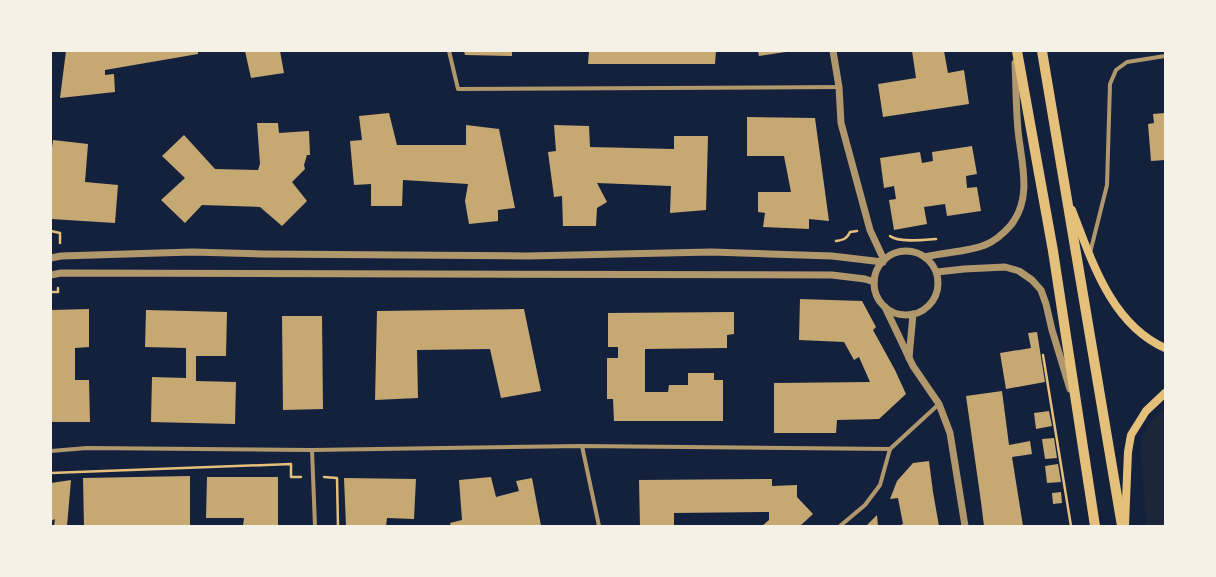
<svg xmlns="http://www.w3.org/2000/svg" width="1216" height="577" viewBox="0 0 1216 577" font-family="Lato,sans-serif">
<style>
.green{fill:#1d2539}
.building{fill:#c6a872}
.lines{fill:none;stroke-linecap:round;stroke-linejoin:round}
.path{stroke:#e5c07b;stroke-width:2.5}
.minor{stroke:#b1986c;stroke-width:4}
.tertiary{stroke:#b1986c;stroke-width:7}
.secondary{stroke:#e5c07b;stroke-width:8}
.primary{stroke:#e5c07b;stroke-width:10}
</style>
<rect width="100%" height="100%" fill="#14213d"/>
<!-- green -->
<path class="green" d="M 1165,407 L 1165,526 L 1147,526 L 1140,447 L 1146,428 Z"/>
<!-- building -->
<g class="building">
<path d="M 66,51 L 198,51 L 198,54 L 105,70 L 105,75 L 114,74 L 115,92 L 60,98 Z"/>
<path d="M 245,51 L 280,51 L 284,73 L 251,78 Z"/>
<path d="M 464,51 L 512,51 L 512,56 L 465,55 Z"/>
<path d="M 589,51 L 716,51 L 715,64 L 588,64 Z"/>
<path d="M 758,51 L 786,51 L 786,52 L 759,56 Z"/>
<path d="M 912,51 L 944,51 L 948,73 L 964,70 L 969,104 L 883,117 L 878,84 L 916,78 Z"/>
<path d="M 389,113 L 397,145 L 466,145 L 466,125 L 499,129 L 515,208 L 498,210 L 498,221 L 469,224 L 465,201 L 468,184 L 403,180 L 402,206 L 371,206 L 371,184 L 354,185 L 350,141 L 362,140 L 359,116 Z"/>
<path d="M 1165,113 L 1165,160 L 1151,161 L 1148,124 L 1154,123 L 1153,114 Z"/>
<path d="M 747,117 L 815,118 L 829,221 L 809,219 L 809,229 L 763,227 L 765,213 L 758,212 L 758,192 L 791,192 L 784,156 L 747,156 Z"/>
<path d="M 257,123 L 278,123 L 279,133 L 309,131 L 310,155 L 307,155 L 304,165 L 305,169 L 292,182 L 307,201 L 282,226 L 260,207 L 202,205 L 185,223 L 161,200 L 185,178 L 162,156 L 184,135 L 215,169 L 258,170 L 260,164 Z"/>
<path d="M 554,125 L 589,126 L 590,147 L 674,149 L 674,136 L 708,136 L 706,210 L 670,213 L 671,186 L 597,183 L 607,202 L 597,208 L 596,226 L 563,226 L 562,196 L 554,197 L 548,152 L 556,151 Z"/>
<path d="M 53,140 L 88,144 L 85,182 L 118,185 L 115,223 L 51,219 L 51,155 Z"/>
<path d="M 972,146 L 977,174 L 966,176 L 967,188 L 977,187 L 981,211 L 947,216 L 945,204 L 924,207 L 927,224 L 894,230 L 889,200 L 896,199 L 894,186 L 884,188 L 880,158 L 920,152 L 922,163 L 933,161 L 932,152 Z"/>
<path d="M 800,299 L 862,301 L 876,327 L 873,330 L 895,370 L 906,394 L 879,419 L 837,420 L 836,433 L 774,433 L 774,383 L 870,382 L 859,357 L 854,360 L 844,342 L 799,340 Z"/>
<path d="M 89,309 L 89,347 L 75,348 L 75,380 L 89,380 L 90,422 L 51,422 L 51,310 Z"/>
<path d="M 524,309 L 541,391 L 501,398 L 490,349 L 417,350 L 418,398 L 375,400 L 377,311 Z"/>
<path d="M 146,310 L 227,312 L 226,356 L 196,356 L 196,381 L 236,382 L 235,424 L 151,422 L 152,377 L 186,378 L 186,348 L 145,347 Z"/>
<path d="M 734,312 L 734,334 L 727,335 L 727,348 L 645,349 L 645,392 L 668,392 L 669,385 L 688,385 L 688,373 L 714,373 L 714,380 L 723,380 L 723,421 L 614,421 L 613,399 L 607,399 L 607,358 L 618,358 L 618,347 L 608,347 L 608,313 Z"/>
<path d="M 282,316 L 322,316 L 323,409 L 283,410 Z"/>
<path d="M 1037,332 L 1045,382 L 1006,389 L 1000,353 L 1031,348 L 1028,333 Z"/>
<path d="M 1002,391 L 1009,445 L 1030,441 L 1032,454 L 1012,457 L 1023,526 L 984,526 L 981,502 L 966,396 Z"/>
<path d="M 1049,411 L 1052,426 L 1036,429 L 1034,413 Z"/>
<path d="M 1054,438 L 1057,458 L 1045,459 L 1042,439 Z"/>
<path d="M 929,461 L 933,492 L 939,526 L 898,526 L 903,524 L 898,498 L 890,499 L 897,481 L 913,463 Z"/>
<path d="M 1058,464 L 1061,482 L 1047,483 L 1045,466 Z"/>
<path d="M 190,476 L 190,526 L 84,526 L 83,478 Z"/>
<path d="M 207,477 L 278,477 L 278,526 L 243,526 L 244,518 L 206,518 Z"/>
<path d="M 491,477 L 496,497 L 519,491 L 516,481 L 532,478 L 541,526 L 451,526 L 450,523 L 462,520 L 459,480 Z"/>
<path d="M 344,478 L 416,479 L 414,519 L 387,518 L 386,526 L 346,526 Z"/>
<path d="M 772,479 L 772,486 L 797,485 L 797,497 L 813,514 L 800,526 L 762,526 L 769,520 L 769,512 L 674,513 L 674,526 L 640,526 L 639,480 Z"/>
<path d="M 71,480 L 67,526 L 54,526 L 55,519 L 51,521 L 51,483 Z"/>
<path d="M 1061,492 L 1062,503 L 1053,504 L 1052,493 Z"/>
<path d="M 877,515 L 878,526 L 866,526 Z"/>
</g>
<g class="lines">
<!-- path -->
<g class="path">
<path d="M 51,231 L 60,233 L 60,243"/>
<path d="M 890,236 C 899,243 924,240 936,239"/>
<path d="M 836,241 C 843,240 847,239 850,232 L 857,231"/>
<path d="M 51,292 L 58,292 L 58,288"/>
<path d="M 1043,355 L 1071,526"/>
<path d="M 51,473 L 291,464 L 291,477 L 301,477"/>
<path d="M 324,477 L 337,478 L 338,526"/>
</g>
<!-- minor -->
<g class="minor">
<path d="M 449,51 L 458,89 L 839,87"/>
<path d="M 1090,253 L 1107,185 L 1110,84 L 1116,70 L 1127,62 L 1165,56"/>
<path d="M 582,446 L 599,526"/>
<path d="M 890,449 L 939,404"/>
<path d="M 312,450 L 315,526"/>
<path d="M 51,451 L 87,448 L 312,450 L 582,446 L 890,449"/>
<path d="M 840,526 L 865,505 L 880,485 L 890,449"/>
</g>
<!-- tertiary -->
<g class="tertiary">
<path d="M 833,51 L 839,87 L 841,123 L 870,230 L 884,260"/>
<circle cx="906" cy="283" r="32"/>
<path d="M 925,257 C 943,252 968,252 985,245 C 995,241 1004,233 1011,225 C 1033,197 1021,162 1018,130 C 1016,108 1016,85 1015,63"/>
<path d="M 51,258 L 61,256 L 192,252 L 264,254 L 527,256 L 712,252 L 832,256 L 883,262"/>
<path d="M 937,272 L 964,269 L 1005,267 L 1019,271 L 1032,280 L 1041,290 L 1046,304 L 1052,330 L 1070,389"/>
<path d="M 51,275 L 61,273 L 832,275 L 865,279 L 874,282"/>
<path d="M 885,307 L 913,366 L 939,404 L 950,433 L 965,526"/>
<path d="M 909,358 L 913,314"/>
</g>
<!-- secondary -->
<g class="secondary">
<path d="M 1072,210 C 1092,261 1111,324 1165,348"/>
<path d="M 1125,525 L 1128,452 L 1131,435 L 1146,411 L 1165,393"/>
</g>
<!-- primary -->
<g class="primary">
<path d="M 1017,51 L 1053,251 L 1095,526"/>
<path d="M 1042,51 L 1122,526"/>
</g>
</g>
<!-- border -->
<rect width="1216" height="577" fill="none" stroke="#f6f1e7" stroke-width="104"/>
</svg>
